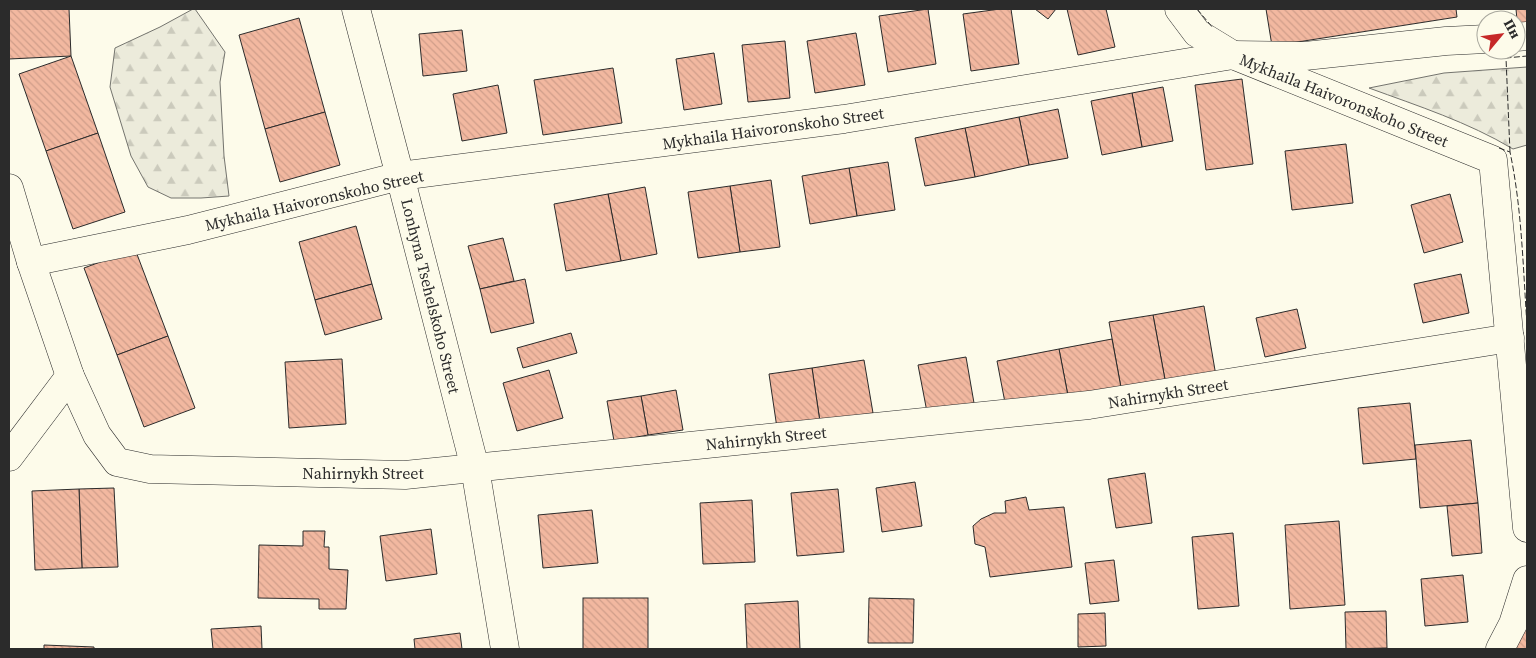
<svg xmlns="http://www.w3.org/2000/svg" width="1536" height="658" viewBox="0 0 1536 658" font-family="'Source Serif 4',serif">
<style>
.forest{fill:url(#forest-firs);stroke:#74746e}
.building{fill:url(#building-back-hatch);stroke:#2b2b2b}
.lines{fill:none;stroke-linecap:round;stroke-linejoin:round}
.minor-casing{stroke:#2b2b2b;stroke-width:29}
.minor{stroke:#fdfbea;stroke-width:28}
.fence{stroke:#2b2b2b;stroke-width:1;stroke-dasharray:6 2.5;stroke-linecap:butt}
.labels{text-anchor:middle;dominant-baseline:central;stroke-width:4;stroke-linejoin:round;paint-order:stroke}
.street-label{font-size:16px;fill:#2b2b2b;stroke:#fdfbea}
</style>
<defs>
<pattern id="forest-firs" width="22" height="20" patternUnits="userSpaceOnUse" patternTransform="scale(1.25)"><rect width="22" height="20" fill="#ecebdb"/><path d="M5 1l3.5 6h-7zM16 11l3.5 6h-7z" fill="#cbcabc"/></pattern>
<pattern id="building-back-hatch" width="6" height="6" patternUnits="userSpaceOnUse" patternTransform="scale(1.25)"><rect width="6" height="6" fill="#f2b8a0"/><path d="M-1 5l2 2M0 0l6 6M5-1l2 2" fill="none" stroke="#d09e8a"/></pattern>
</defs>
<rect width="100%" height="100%" fill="#fdfbea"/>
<!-- forest -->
<g class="forest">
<path d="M 193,9 L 195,9 L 225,52 L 220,82 L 224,156 L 229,196 L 201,198 L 171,198 L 148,187 L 131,156 L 110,87 L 115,48 L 160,27 Z"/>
<path d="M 1527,67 L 1527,145 L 1513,149 C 1468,122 1418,106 1369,88 L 1444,73 Z"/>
</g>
<!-- building -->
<g class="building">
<path d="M 9,9 L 69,9 L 71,56 L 9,59 Z"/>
<path d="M 928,9 L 936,64 L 888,72 L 879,16 Z"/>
<path d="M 1000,9 L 1011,9 L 1019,64 L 971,71 L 963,14 Z"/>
<path d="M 1035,9 L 1056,9 L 1048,19 Z"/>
<path d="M 1067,9 L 1106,9 L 1115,47 L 1078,55 Z"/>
<path d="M 1266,9 L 1456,9 L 1457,17 L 1272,46 Z"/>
<path d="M 1516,9 L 1527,9 L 1527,30 L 1518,31 Z"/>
<path d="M 299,18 L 325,112 L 265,129 L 239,35 Z"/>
<path d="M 462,30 L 467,71 L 423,76 L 419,34 Z"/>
<path d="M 856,33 L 865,85 L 815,93 L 807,41 Z"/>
<path d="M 785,41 L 790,98 L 748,102 L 742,45 Z"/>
<path d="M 714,53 L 722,104 L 684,110 L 676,59 Z"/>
<path d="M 71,56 L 98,133 L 46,151 L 19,74 Z"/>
<path d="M 613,68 L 622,123 L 543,135 L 534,80 Z"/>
<path d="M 1242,79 L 1253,164 L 1206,170 L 1195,85 Z"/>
<path d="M 498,85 L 507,133 L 462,141 L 453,94 Z"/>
<path d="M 1163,87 L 1173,141 L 1142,147 L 1132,93 Z"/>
<path d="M 1132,93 L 1142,147 L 1102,155 L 1091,101 Z"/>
<path d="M 1058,109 L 1068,158 L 1029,165 L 1019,117 Z"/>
<path d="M 325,112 L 340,165 L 280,182 L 265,129 Z"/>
<path d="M 1019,117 L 1029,165 L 975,177 L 965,128 Z"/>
<path d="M 965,128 L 975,177 L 925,186 L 915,138 Z"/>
<path d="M 98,133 L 125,212 L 73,229 L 46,151 Z"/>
<path d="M 1346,144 L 1353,203 L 1292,210 L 1285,151 Z"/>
<path d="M 888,162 L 895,210 L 857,216 L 849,168 Z"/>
<path d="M 849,168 L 857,216 L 810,224 L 802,176 Z"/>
<path d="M 771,180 L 780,247 L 740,252 L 730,186 Z"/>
<path d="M 730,186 L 740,252 L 698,258 L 688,192 Z"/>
<path d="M 645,187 L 657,254 L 621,261 L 608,194 Z"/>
<path d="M 608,194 L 621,261 L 566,271 L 554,204 Z"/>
<path d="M 1450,194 L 1463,242 L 1424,253 L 1411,205 Z"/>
<path d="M 356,226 L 372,284 L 315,300 L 299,242 Z"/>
<path d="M 503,238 L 514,281 L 480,289 L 468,246 Z"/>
<path d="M 135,249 L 168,336 L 117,355 L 84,268 Z"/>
<path d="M 1461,274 L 1469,313 L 1423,323 L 1414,284 Z"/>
<path d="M 525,279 L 534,323 L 491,333 L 480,289 Z"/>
<path d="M 372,284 L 382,319 L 325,335 L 315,300 Z"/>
<path d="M 1204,306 L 1216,376 L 1166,385 L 1153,315 Z"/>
<path d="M 1297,309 L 1306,348 L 1265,357 L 1256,318 Z"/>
<path d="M 1153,315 L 1166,385 L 1122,393 L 1109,322 Z"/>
<path d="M 571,333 L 577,353 L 523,368 L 517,348 Z"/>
<path d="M 168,336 L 195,408 L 144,427 L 117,355 Z"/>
<path d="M 1112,339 L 1122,393 L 1069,401 L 1059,349 Z"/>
<path d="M 1059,349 L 1069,401 L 1007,413 L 997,361 Z"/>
<path d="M 966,357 L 974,403 L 927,412 L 918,365 Z"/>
<path d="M 342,359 L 346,424 L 289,428 L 285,362 Z"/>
<path d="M 864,360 L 873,413 L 820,422 L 812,368 Z"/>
<path d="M 812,368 L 820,422 L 777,428 L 769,374 Z"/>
<path d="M 549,370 L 563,418 L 517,431 L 503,383 Z"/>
<path d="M 676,390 L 683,430 L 648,435 L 641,396 Z"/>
<path d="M 641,396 L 648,435 L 614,441 L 607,401 Z"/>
<path d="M 1410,403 L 1416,459 L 1363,464 L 1358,408 Z"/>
<path d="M 1471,440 L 1478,503 L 1420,508 L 1415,445 Z"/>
<path d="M 1145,473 L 1152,523 L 1116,528 L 1108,479 Z"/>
<path d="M 915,482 L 922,526 L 882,532 L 876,488 Z"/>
<path d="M 114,488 L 118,567 L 82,568 L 79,489 Z"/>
<path d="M 79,489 L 82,568 L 35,570 L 32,491 Z"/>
<path d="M 838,489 L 844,552 L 797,556 L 791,493 Z"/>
<path d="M 1026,497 L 1029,510 L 1064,507 L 1072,567 L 990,577 L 985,547 L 975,544 L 973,526 L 981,519 L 994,513 L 1006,513 L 1005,501 Z"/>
<path d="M 752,500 L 755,562 L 703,564 L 700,503 Z"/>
<path d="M 1478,503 L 1482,553 L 1452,556 L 1447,506 Z"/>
<path d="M 592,510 L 598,563 L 543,568 L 538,515 Z"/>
<path d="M 1339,521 L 1345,605 L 1290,609 L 1285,525 Z"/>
<path d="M 431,529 L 437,574 L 386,581 L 380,536 Z"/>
<path d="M 303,531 L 325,531 L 324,547 L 329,547 L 329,569 L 348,570 L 346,609 L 319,609 L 319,599 L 258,598 L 259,545 L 303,546 Z"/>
<path d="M 1233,533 L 1239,606 L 1198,609 L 1192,537 Z"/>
<path d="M 1114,560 L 1119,601 L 1090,604 L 1085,563 Z"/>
<path d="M 1463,575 L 1468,622 L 1425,626 L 1421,579 Z"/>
<rect x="583" y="598" width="65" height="51"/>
<path d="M 869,598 L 914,599 L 913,643 L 868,643 Z"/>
<path d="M 798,601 L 800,649 L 747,649 L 745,604 Z"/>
<path d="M 1386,611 L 1387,648 L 1346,649 L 1345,612 Z"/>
<path d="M 1105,613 L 1106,646 L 1078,647 L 1078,614 Z"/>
<path d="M 1527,625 L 1527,649 L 1509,649 L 1519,632 Z"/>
<path d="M 261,626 L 262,649 L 213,649 L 211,629 Z"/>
<path d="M 460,633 L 462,649 L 415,649 L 414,639 Z"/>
<path d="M 44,645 L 94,647 L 94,649 L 44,649 Z"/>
</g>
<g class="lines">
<!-- minor casing -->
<g class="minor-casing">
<g id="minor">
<path d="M 356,9 L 400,176 L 475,468 L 505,649"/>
<path d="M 1179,9 L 1197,33 L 1233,55 L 1493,160 L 1527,528"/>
<path d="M 1516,37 L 1527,36"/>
<path d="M 9,188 L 31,262 L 70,376 L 97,435 L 117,462 L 150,469 L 405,475 L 1089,405 L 1510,338"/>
<path d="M 31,262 L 188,230 L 400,176 L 844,119 L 1233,55 L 1305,56 L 1446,41 L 1486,39"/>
<path d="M 9,457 L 70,376"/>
<path d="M 1500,649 L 1513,624 L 1527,580"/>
</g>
</g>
<!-- minor -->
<use href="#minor" class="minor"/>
<!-- fence -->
<g class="fence">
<path d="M 1197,9 L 1213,28"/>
<path d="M 1499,148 L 1510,152 C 1522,209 1523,268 1527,325"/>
<path d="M 1510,152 L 1506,58 L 1527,56"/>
</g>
</g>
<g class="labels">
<!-- street labels -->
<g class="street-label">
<text transform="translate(1344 100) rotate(22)">Mykhaila Haivoronskoho Street</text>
<text transform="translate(773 128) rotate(-8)">Mykhaila Haivoronskoho Street</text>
<text transform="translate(314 200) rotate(-13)">Mykhaila Haivoronskoho Street</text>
<text transform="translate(431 296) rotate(76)">Lonhyna Tsehelskoho Street</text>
<text transform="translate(1168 393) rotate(-9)">Nahirnykh Street</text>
<text transform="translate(766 438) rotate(-6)">Nahirnykh Street</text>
<text x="363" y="473">Nahirnykh Street</text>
</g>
</g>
<!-- border -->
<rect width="1536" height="658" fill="none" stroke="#2b2b2b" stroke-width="20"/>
<!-- north arrow -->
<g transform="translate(1501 35) rotate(61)"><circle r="24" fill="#fdfbea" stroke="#a9a89e"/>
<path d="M0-4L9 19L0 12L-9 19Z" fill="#c62828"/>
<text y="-8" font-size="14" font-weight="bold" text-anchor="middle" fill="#2b2b2b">Пн</text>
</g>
</svg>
